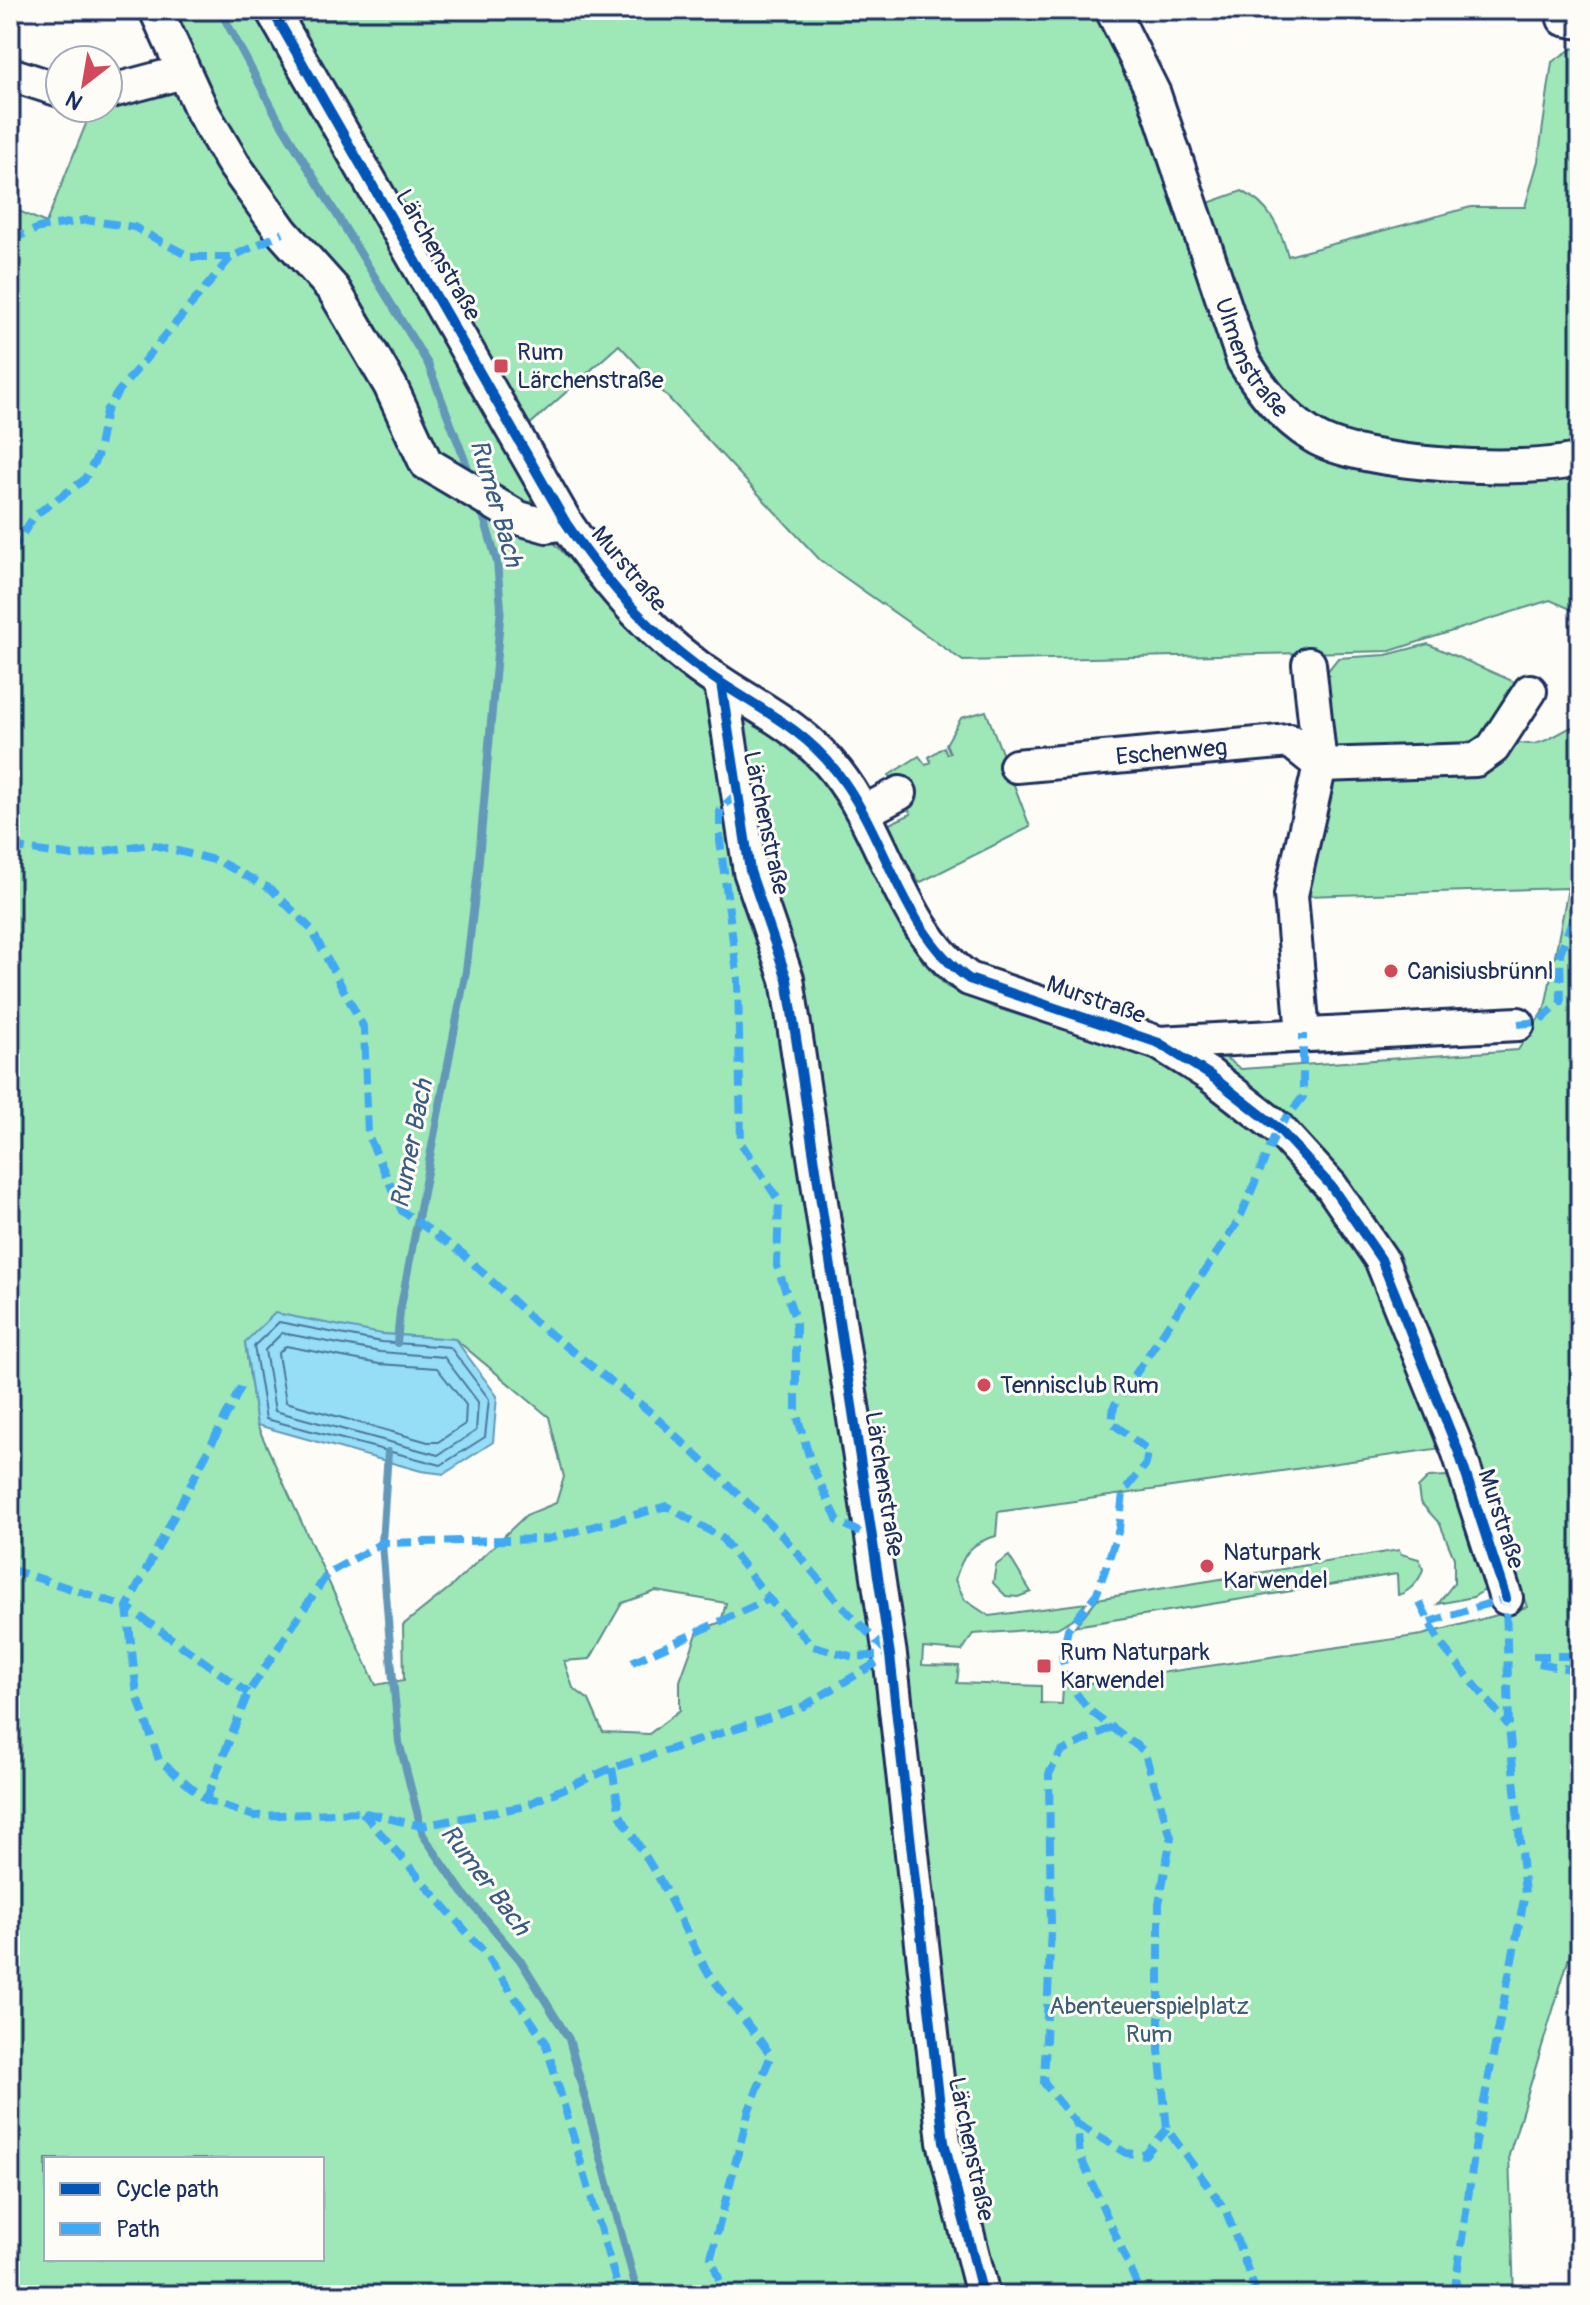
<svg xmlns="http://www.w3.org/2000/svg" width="1590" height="2305" viewBox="0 0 1590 2305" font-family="Pangolin,sans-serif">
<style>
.green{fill:#9ee7b6;stroke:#5c8b8a;stroke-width:2;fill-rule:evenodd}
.water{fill:#95def6;stroke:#6498b9;stroke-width:2}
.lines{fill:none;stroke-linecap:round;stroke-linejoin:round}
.shore{stroke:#4c759b;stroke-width:2}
.stream{stroke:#6498b9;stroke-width:8}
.minor-casing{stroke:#1b2f5e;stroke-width:38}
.minor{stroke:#fdfcf7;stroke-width:32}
.quiet{stroke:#3fa9f5;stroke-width:8;stroke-dasharray:16 8;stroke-linecap:butt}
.cycleway-casing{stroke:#fdfcf7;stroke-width:15}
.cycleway{stroke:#0057b8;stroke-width:10}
.poi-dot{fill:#d1495b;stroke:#fdfcf7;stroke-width:3}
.labels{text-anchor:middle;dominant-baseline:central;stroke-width:6;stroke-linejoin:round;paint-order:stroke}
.street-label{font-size:24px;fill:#1b2f5e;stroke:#fdfcf7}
.poi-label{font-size:24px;fill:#1b2f5e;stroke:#fdfcf7;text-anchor:start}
.park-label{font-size:24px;fill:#3c5d74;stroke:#fdfcf7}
.water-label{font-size:26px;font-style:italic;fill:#3a5b84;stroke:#fdfcf7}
</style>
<rect width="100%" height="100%" fill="#fdfcf7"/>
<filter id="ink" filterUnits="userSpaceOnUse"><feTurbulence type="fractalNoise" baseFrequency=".0125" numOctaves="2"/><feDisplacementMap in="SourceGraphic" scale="16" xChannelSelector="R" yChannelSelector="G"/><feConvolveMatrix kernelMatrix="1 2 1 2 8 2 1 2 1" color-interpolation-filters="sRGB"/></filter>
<g filter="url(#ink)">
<!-- green -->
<g class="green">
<path d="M 156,10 L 1112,10 L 1194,208 L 1242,191 C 1269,205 1280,227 1288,256 L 1471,207 L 1525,207 L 1538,161 L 1552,62 L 1573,48 L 1580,53 L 1580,613 L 1550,600 L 1390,651 L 963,661 L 820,560 L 619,345 L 517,436 L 566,523 L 523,521 L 553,542 L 674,666 L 805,756 L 832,790 L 923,962 L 947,987 L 993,1007 L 1168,1062 L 1211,1047 L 1241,1069 L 1518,1050 L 1545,1008 L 1568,888 L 1305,896 L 1327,672 L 1338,658 L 1386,655 L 1428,644 L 1517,683 L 1510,740 C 1542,753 1555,731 1580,724 L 1580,1921 L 1509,2155 L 1514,2295 L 10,2295 L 10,207 L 46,223 L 92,109 L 108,108 L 108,103 L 183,72 ZM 382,1334 L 455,1339 L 549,1417 L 564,1477 L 556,1503 L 526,1515 L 453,1585 L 403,1625 L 404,1680 L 376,1685 L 257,1425 L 245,1342 ZM 1469,1444 L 1527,1607 L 1422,1635 L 1063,1687 L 1062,1704 L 1041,1703 L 1041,1686 L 957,1683 L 959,1666 L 922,1665 L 923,1648 L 962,1651 L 973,1634 L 1057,1628 L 1073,1619 L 1086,1603 L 989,1616 L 965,1600 L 955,1580 C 963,1554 970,1543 996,1536 L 998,1512 ZM 656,1591 L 726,1603 L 721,1622 L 698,1631 L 680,1681 L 680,1710 L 649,1734 L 603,1732 L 589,1700 L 573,1688 L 564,1661 L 590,1659 L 622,1603 ZM 46,2159 L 322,2159 L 322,2259 L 46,2259 Z"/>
<path d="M 986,711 L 1030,827 L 919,883 L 885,826 L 911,814 L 889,775 L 919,756 L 926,765 L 931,762 L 929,757 L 944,747 L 947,754 L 950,753 L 946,744 L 961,718 Z"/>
<path d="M 1446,1476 L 1453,1481 L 1490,1587 L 1473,1597 L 1438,1604 L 1454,1583 L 1454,1558 L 1440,1524 L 1420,1502 L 1418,1488 L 1429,1477 Z"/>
<path d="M 1399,1550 L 1401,1554 L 1419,1559 L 1423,1569 C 1420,1581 1409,1592 1398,1595 L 1397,1574 L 1075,1626 L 1097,1599 Z"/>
<path d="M 1009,1556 L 1031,1592 L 1018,1597 L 1006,1596 L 993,1583 L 996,1565 Z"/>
</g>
<!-- water -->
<path class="water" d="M 275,1313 L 382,1334 L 455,1339 L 497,1396 L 493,1442 L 444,1474 L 421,1471 L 257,1425 L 245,1342 Z"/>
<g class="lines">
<!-- shore -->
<g class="shore">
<path d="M 279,1322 L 381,1342 L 450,1347 L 489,1399 L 485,1437 L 441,1465 L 266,1419 L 254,1346 Z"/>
<path d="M 282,1333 L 380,1352 L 444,1357 L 478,1402 L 476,1431 L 438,1455 L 275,1411 L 265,1350 Z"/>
<path d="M 286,1346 L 379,1364 L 437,1368 L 466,1405 L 465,1424 L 438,1442 L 428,1442 L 286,1402 L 278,1354 Z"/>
</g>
<!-- stream -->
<g class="stream">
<path d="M 220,10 L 277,117 L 428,364 L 472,479"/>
<path d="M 397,1343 L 400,1311 L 466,971 L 478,870 L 501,608 L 497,562 L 481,508"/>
<path d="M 388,1452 L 382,1543 L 391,1658 L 399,1742 L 423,1835 L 463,1893 L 520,1960 L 569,2039 L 638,2295"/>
</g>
<!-- minor casing -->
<g class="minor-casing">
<g id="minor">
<path d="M 156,10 L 203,113 L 234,165 L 283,233 L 334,290 L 390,385 L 426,463 L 519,518 L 547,526 L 566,523"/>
<path d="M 272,10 L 566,523 C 609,586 656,641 721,683 C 764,711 804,730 836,771 C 887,835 901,931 969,979 L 1159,1043 L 1210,1075 L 1278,1128 L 1331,1186 L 1381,1259 L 1459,1453 L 1506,1598"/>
<path id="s1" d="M 1112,10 L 1154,94 L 1243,360 C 1262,391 1282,416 1313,436 C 1360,466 1526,474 1580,459"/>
<path d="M 1562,10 L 1564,19 L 1580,22"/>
<path d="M 10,74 L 60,90"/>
<path d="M 108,92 L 183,72"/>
<path d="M 1309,664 L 1320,765 L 1476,760 L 1493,748 L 1530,691"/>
<path d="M 721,683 L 750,871 L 787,979 L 890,1655 L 944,2142 L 983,2295"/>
<path id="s2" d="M 1016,766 L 1290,741 L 1320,765 L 1291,895 L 1303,1034"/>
<path d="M 864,812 L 900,793"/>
<path d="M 1159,1043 L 1518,1024"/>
</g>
</g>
<!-- minor -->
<use href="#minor" class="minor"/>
<!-- quiet -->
<g class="quiet">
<path d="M 10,240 L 39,228 L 86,220 L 134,227 L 190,257 L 231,257"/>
<path d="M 10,553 L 35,515 L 84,480 L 97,457 L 106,411 L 118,392 L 231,257 L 283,233"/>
<path d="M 737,793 L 720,810 L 720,841 L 738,980 L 741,1143 L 779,1201 L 777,1266 L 796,1321 L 796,1412 L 812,1466 L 838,1521 L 872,1539"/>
<path d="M 10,847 L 73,856 L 150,844 L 218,861 L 271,889 L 311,929 L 364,1028 L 368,1135 L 402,1211 L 462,1253 L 535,1322 L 649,1411 L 782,1535 L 838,1602 L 887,1652"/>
<path d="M 1518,1024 L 1539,1022 L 1561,1002 L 1560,953 L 1580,899"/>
<path d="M 241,1387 L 127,1607 L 248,1693"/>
<path d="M 10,1569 L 127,1607 L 137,1695 L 159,1760 L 206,1800 L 254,1816 L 362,1812 L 421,1826 L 521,1807 L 612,1768 L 802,1707 L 890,1655"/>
<path d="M 1420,1603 L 1440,1643 L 1509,1726"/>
<path d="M 1429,1622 L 1506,1598 L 1509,1726 L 1525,1894 L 1476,2142 L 1454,2295"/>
<path d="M 1533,1656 L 1580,1656"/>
<path d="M 632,1662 L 769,1599"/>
<path d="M 1539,1663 L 1580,1671"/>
<path d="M 1112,1727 L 1061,1752 L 1049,1774 L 1051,1927 L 1044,2083 L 1077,2124 L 1080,2156 L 1142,2295"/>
<path d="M 612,1768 L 620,1815 L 660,1880 L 706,1970 L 771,2055 L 749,2110 L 711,2257 L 725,2295"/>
<path d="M 206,1800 L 248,1693 L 328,1573 L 382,1543 L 548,1539 L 667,1506 L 722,1538 L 769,1599 L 813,1646 L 854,1657 L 886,1655"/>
<path d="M 362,1812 L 484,1952 L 545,2041 L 620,2295"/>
<path d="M 1077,2124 L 1126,2153 L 1145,2155 L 1167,2129"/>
<path d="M 1257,2295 L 1226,2211 L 1167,2129 L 1159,2050 L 1159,1904 L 1171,1837 L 1144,1751 L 1089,1710 L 1069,1684 L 1062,1657 L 1068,1629 L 1097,1593 L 1119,1529 L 1123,1493 L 1146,1464 L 1148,1450 L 1112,1423 L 1114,1406 L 1239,1220 L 1278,1128 L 1303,1097 L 1303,1034"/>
</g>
<!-- cycleway casing -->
<g class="cycleway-casing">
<g id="cycleway">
<path d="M 272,10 L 566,523 C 609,586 656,641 721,683 C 764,711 804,730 836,771 C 887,835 901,931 969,979 L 1159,1043 L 1210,1075 L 1278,1128 L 1331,1186 L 1381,1259 L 1459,1453 L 1506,1598"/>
<path d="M 721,683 L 750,871 L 787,979 L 890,1655 L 944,2142 L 983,2295"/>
</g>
</g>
<!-- cycleway -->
<use href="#cycleway" class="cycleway"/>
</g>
</g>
<!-- markers -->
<g class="poi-dot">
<rect x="493" y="358" width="16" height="16" rx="4"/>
<circle cx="1391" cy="971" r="8"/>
<circle cx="984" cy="1385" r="8"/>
<circle cx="1207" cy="1566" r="8"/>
<rect x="1036" y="1658" width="16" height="16" rx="4"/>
</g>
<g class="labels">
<!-- street labels -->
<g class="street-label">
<text transform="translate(438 255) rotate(60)">Lärchenstraße</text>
<text stroke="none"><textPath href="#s1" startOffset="376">Ulmenstraße</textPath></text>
<text transform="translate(629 569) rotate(50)">Murstraße</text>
<text stroke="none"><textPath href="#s2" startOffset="156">Eschenweg</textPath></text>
<text transform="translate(766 823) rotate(78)">Lärchenstraße</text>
<text transform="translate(1096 1000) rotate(19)">Murstraße</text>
<text transform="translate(884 1484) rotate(81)">Lärchenstraße</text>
<text transform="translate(1501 1519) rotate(72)">Murstraße</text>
<text transform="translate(971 2149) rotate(78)">Lärchenstraße</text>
</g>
<!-- poi labels -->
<g class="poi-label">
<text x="517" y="352">Rum<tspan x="517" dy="28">Lärchenstraße</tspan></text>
<text x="1407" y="971">Canisiusbrünnl</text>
<text x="1000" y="1385">Tennisclub Rum</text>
<text x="1223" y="1552">Naturpark<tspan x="1223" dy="28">Karwendel</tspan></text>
<text x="1060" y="1652">Rum Naturpark<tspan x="1060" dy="28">Karwendel</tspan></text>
</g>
<!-- park labels -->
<g class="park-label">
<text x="1149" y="2006">Abenteuerspielplatz<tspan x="1149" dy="28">Rum</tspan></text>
</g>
<!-- water labels -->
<g class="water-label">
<text transform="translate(496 503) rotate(74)">Rumer Bach</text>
<text transform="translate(412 1144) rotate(-79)">Rumer Bach</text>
<text transform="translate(485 1880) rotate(53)">Rumer Bach</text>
</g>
</g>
<!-- margin -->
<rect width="1590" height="2305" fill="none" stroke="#fdfcf7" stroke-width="40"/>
<rect x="20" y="20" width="1550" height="2265" fill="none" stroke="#1b2f5e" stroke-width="3" filter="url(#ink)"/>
<!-- legend -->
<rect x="44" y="2157" width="280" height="104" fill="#fdfcf7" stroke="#a3aaba" stroke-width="2"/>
<rect x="60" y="2183" width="40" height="12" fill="#0057b8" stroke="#a3aaba" stroke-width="2"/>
<text x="116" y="2197" font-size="24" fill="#1b2f5e">Cycle path</text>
<rect x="60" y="2223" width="40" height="12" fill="#3fa9f5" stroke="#a3aaba" stroke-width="2"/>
<text x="116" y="2237" font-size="24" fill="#1b2f5e">Path</text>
<!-- north arrow -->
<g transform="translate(84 84) rotate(211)"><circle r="38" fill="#fdfcf7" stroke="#a3aaba" stroke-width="2"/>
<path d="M0-6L14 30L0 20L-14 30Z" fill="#d1495b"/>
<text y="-12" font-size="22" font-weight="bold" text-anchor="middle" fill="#1b2f5e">N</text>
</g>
</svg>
